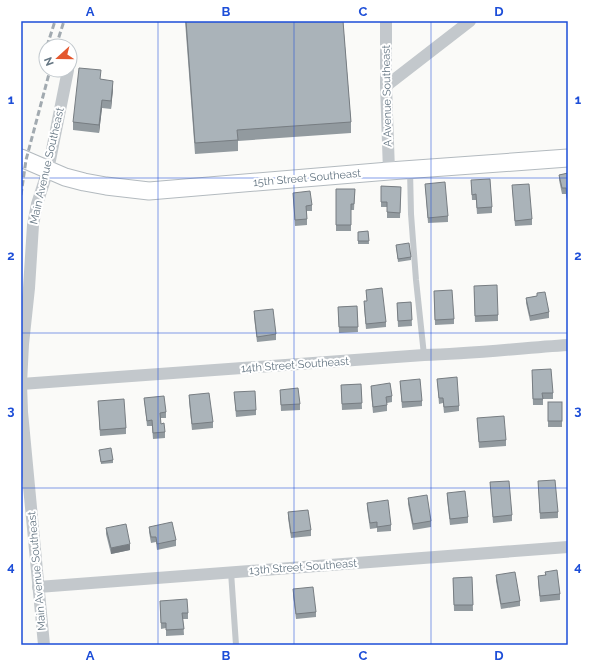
<svg xmlns="http://www.w3.org/2000/svg" width="589" height="666" viewBox="0 0 589 666" font-family="Raleway,sans-serif">
<style>
.lines{fill:none;stroke-linecap:round;stroke-linejoin:round}
.secondary-casing{stroke:#b3babf;stroke-width:19}
.lane{stroke:#c3c8cc;stroke-width:6}
.street{stroke:#c3c8cc;stroke-width:12}
.secondary{stroke:#fff;stroke-width:17}
.rail{stroke:#a2aab0;stroke-width:3;stroke-dasharray:6 3;stroke-linecap:butt}
.wall{fill:#929a9f}
.shaded-wall{fill:#777d82}
.building{fill:#aab3b9;stroke:#777d82}
.grid{fill:none;stroke:#1d4ed8;stroke-width:1;stroke-opacity:0.55}
.labels{text-anchor:middle;dominant-baseline:central;stroke-width:4;stroke-linejoin:round;paint-order:stroke}
.street-label{font-size:11px;fill:#657683;stroke:#fff}
.neatline{fill:none;stroke:#1d4ed8;stroke-width:1.5}
.grid-label{font-size:13px;text-anchor:middle;font-weight:bold;fill:#1d4ed8}
</style>
<rect width="100%" height="100%" fill="#fafaf8"/>
<g class="lines">
<!-- secondary casing -->
<g class="secondary-casing">
<path id="secondary" d="M 21,158 L 65,177 L 84,182 L 106,186 L 149,191 L 389,171 L 568,158"/>
</g>
<!-- lane -->
<g class="lane">
<path d="M 410,170 L 411,214 L 416,280 L 424,355"/>
<path d="M 231,572 L 236,645"/>
</g>
<!-- street -->
<g class="street">
<path d="M 386,21 L 386,86 L 389,171"/>
<path d="M 386,86 L 470,21"/>
<path d="M 21,384 L 424,355 C 472,354 520,348 568,345"/>
<path d="M 38,587 L 568,547"/>
<path d="M 44,645 L 22,412 L 21,384 L 23,344 L 29,288 L 33,225 L 37,204 L 48,170 L 68,70"/>
</g>
<!-- secondary -->
<use href="#secondary" class="secondary"/>
<!-- rail -->
<g class="rail">
<path d="M 47,46 L 55,21"/>
<path d="M 56,46 L 64,21"/>
<path d="M 21,195 L 26,160 L 50,70"/>
</g>
</g>
<!-- wall -->
<g class="wall">
<path d="M 185,21 L 343,21 L 351,122 L 351,133 L 238,141 L 238,151 L 195,154 Z"/>
<path d="M 101,79 L 113,89 L 111,109 L 102,108 L 99,133 L 73,130 L 73,122 Z"/>
<path d="M 568,173 L 568,208 L 566,194 L 562,194 L 559,180 L 559,175 Z"/>
<path d="M 471,180 L 492,207 L 492,213 L 477,214 L 476,200 L 472,200 Z"/>
<path d="M 425,184 L 448,216 L 448,222 L 428,223 Z"/>
<path d="M 512,185 L 532,219 L 532,225 L 515,226 Z"/>
<path d="M 381,186 L 401,187 L 400,218 L 387,218 L 387,207 L 381,207 Z"/>
<path d="M 336,189 L 355,189 L 354,210 L 351,210 L 351,231 L 336,231 Z"/>
<path d="M 293,193 L 312,205 L 312,211 L 307,211 L 307,225 L 295,226 Z"/>
<path d="M 368,231 L 369,244 L 358,244 L 358,232 Z"/>
<path d="M 396,245 L 411,257 L 411,260 L 398,262 Z"/>
<path d="M 366,290 L 386,322 L 386,327 L 366,329 L 364,307 L 364,301 L 367,301 Z"/>
<path d="M 434,291 L 454,319 L 454,324 L 435,325 Z"/>
<path d="M 474,291 L 498,315 L 498,321 L 475,322 Z"/>
<path d="M 537,293 L 549,312 L 549,318 L 530,321 L 526,303 L 526,298 L 537,296 Z"/>
<path d="M 411,302 L 412,326 L 398,327 L 397,303 Z"/>
<path d="M 357,306 L 358,332 L 339,333 L 338,307 Z"/>
<path d="M 254,311 L 276,334 L 276,340 L 257,342 L 254,317 Z"/>
<path d="M 532,375 L 553,393 L 553,399 L 543,399 L 543,405 L 533,405 Z"/>
<path d="M 437,379 L 459,406 L 459,411 L 444,413 L 443,403 L 439,404 Z"/>
<path d="M 400,381 L 422,401 L 422,406 L 402,408 Z"/>
<path d="M 361,384 L 362,409 L 342,410 L 341,385 Z"/>
<path d="M 371,386 L 392,396 L 392,402 L 387,403 L 387,411 L 373,413 L 371,392 Z"/>
<path d="M 280,390 L 300,404 L 300,410 L 281,411 Z"/>
<path d="M 234,392 L 256,410 L 256,415 L 236,417 Z"/>
<path d="M 189,395 L 213,422 L 213,428 L 192,430 L 189,401 Z"/>
<path d="M 144,398 L 166,412 L 166,418 L 160,418 L 161,424 L 165,432 L 165,438 L 153,439 L 152,426 L 147,426 Z"/>
<path d="M 98,401 L 126,428 L 126,434 L 100,436 Z"/>
<rect x="548" y="402" width="14" height="25"/>
<path d="M 477,418 L 506,440 L 506,446 L 479,448 Z"/>
<path d="M 99,450 L 113,460 L 113,463 L 101,464 Z"/>
<path d="M 538,481 L 558,512 L 558,518 L 540,519 Z"/>
<path d="M 490,482 L 512,515 L 512,521 L 493,523 Z"/>
<path d="M 447,493 L 468,517 L 468,523 L 450,525 L 447,499 Z"/>
<path d="M 408,498 L 431,521 L 431,527 L 413,530 L 408,504 Z"/>
<path d="M 367,503 L 391,525 L 391,531 L 377,532 L 377,528 L 370,529 L 367,508 Z"/>
<path d="M 288,512 L 311,530 L 311,536 L 291,538 L 288,518 Z"/>
<path d="M 149,527 L 176,540 L 176,546 L 157,550 L 156,542 L 151,543 L 149,532 Z"/>
<path d="M 106,528 L 130,550 L 111,554 L 106,534 Z"/>
<path d="M 545,572 L 560,594 L 560,600 L 540,602 L 538,582 L 538,576 L 545,576 Z"/>
<path d="M 496,575 L 520,601 L 520,606 L 501,609 L 496,581 Z"/>
<path d="M 472,577 L 473,611 L 454,611 L 453,578 Z"/>
<path d="M 293,589 L 316,612 L 316,617 L 296,619 L 293,595 Z"/>
<path d="M 160,601 L 188,613 L 188,619 L 183,619 L 184,635 L 166,636 L 166,628 L 161,629 Z"/>
</g>
<!-- shaded-wall -->
<g class="shaded-wall">
<path d="M 113,81 L 113,89 L 111,109 L 111,101 Z"/>
<path d="M 102,100 L 102,108 L 99,133 L 99,125 Z"/>
<path d="M 130,544 L 130,550 L 111,554 L 111,548 Z"/>
</g>
<!-- building -->
<g class="building">
<path d="M 186,21 L 343,21 L 351,122 L 237,130 L 238,140 L 195,143 Z"/>
<path d="M 79,68 L 101,70 L 100,79 L 113,81 L 111,101 L 102,100 L 99,125 L 73,122 Z"/>
<path d="M 568,173 L 568,203 L 566,188 L 562,188 L 559,175 Z"/>
<path d="M 490,179 L 492,207 L 477,208 L 476,194 L 472,195 L 471,180 Z"/>
<path d="M 445,182 L 448,216 L 428,218 L 425,184 Z"/>
<path d="M 529,184 L 532,219 L 515,221 L 512,185 Z"/>
<path d="M 381,186 L 401,187 L 400,213 L 387,212 L 387,202 L 381,202 Z"/>
<path d="M 336,189 L 355,189 L 354,204 L 351,204 L 351,225 L 336,225 Z"/>
<path d="M 310,191 L 312,205 L 306,206 L 307,219 L 295,220 L 293,193 Z"/>
<path d="M 368,231 L 369,241 L 358,241 L 358,232 Z"/>
<path d="M 409,243 L 411,257 L 398,259 L 396,245 Z"/>
<path d="M 497,285 L 498,315 L 475,316 L 474,286 Z"/>
<path d="M 382,288 L 386,322 L 366,324 L 364,301 L 367,301 L 366,290 Z"/>
<path d="M 452,290 L 454,319 L 435,320 L 434,291 Z"/>
<path d="M 545,292 L 549,312 L 530,316 L 526,298 L 537,296 L 537,293 Z"/>
<path d="M 411,302 L 412,320 L 398,321 L 397,303 Z"/>
<path d="M 357,306 L 358,327 L 339,327 L 338,307 Z"/>
<path d="M 273,309 L 276,334 L 257,337 L 254,311 Z"/>
<path d="M 551,369 L 553,393 L 542,393 L 543,399 L 533,399 L 532,370 Z"/>
<path d="M 457,377 L 459,406 L 444,407 L 443,398 L 439,398 L 437,379 Z"/>
<path d="M 420,379 L 422,401 L 402,402 L 400,381 Z"/>
<path d="M 390,383 L 392,396 L 386,397 L 387,405 L 373,407 L 371,386 Z"/>
<path d="M 361,384 L 362,403 L 342,404 L 341,385 Z"/>
<path d="M 298,388 L 300,404 L 281,405 L 280,390 Z"/>
<path d="M 255,391 L 256,410 L 236,411 L 234,392 Z"/>
<path d="M 209,393 L 213,422 L 192,424 L 189,395 Z"/>
<path d="M 164,396 L 166,412 L 160,413 L 161,424 L 164,423 L 165,432 L 153,433 L 152,420 L 147,421 L 144,398 Z"/>
<path d="M 124,399 L 126,428 L 100,430 L 98,401 Z"/>
<rect x="548" y="402" width="14" height="19"/>
<path d="M 504,416 L 506,440 L 479,442 L 477,418 Z"/>
<path d="M 111,448 L 113,460 L 101,462 L 99,450 Z"/>
<path d="M 555,480 L 558,512 L 540,513 L 538,481 Z"/>
<path d="M 509,481 L 512,515 L 493,517 L 490,482 Z"/>
<path d="M 465,491 L 468,517 L 450,519 L 447,493 Z"/>
<path d="M 427,495 L 431,521 L 413,524 L 408,498 Z"/>
<path d="M 388,500 L 391,525 L 377,527 L 377,522 L 370,523 L 367,503 Z"/>
<path d="M 308,510 L 311,530 L 291,533 L 288,512 Z"/>
<path d="M 172,522 L 176,540 L 157,544 L 156,537 L 151,537 L 149,527 Z"/>
<path d="M 126,524 L 130,544 L 111,548 L 106,528 Z"/>
<path d="M 557,570 L 560,594 L 540,596 L 538,576 L 546,575 L 545,572 Z"/>
<path d="M 515,572 L 520,601 L 501,604 L 496,575 Z"/>
<path d="M 472,577 L 473,605 L 454,605 L 453,578 Z"/>
<path d="M 313,587 L 316,612 L 296,614 L 293,589 Z"/>
<path d="M 187,599 L 188,613 L 182,613 L 184,629 L 166,630 L 166,623 L 161,623 L 160,601 Z"/>
</g>
<!-- grid -->
<path class="grid" d="M 158,21 L 158,645M 294,21 L 294,645M 431,21 L 431,645M 21,178 L 568,178M 21,333 L 568,333M 21,488 L 568,488"/>
<g class="labels">
<!-- street labels -->
<g class="street-label">
<text transform="translate(387 96) rotate(-91)">A Avenue Southeast</text>
<text transform="translate(47 166) rotate(-77)">Main Avenue Southeast</text>
<text transform="translate(307 178) rotate(-5)">15th Street Southeast</text>
<text transform="translate(295 365) rotate(-4)">14th Street Southeast</text>
<text transform="translate(303 567) rotate(-4)">13th Street Southeast</text>
<text transform="translate(37 571) rotate(-95)">Main Avenue Southeast</text>
</g>
</g>
<!-- border -->
<rect width="589" height="666" fill="none" stroke="#ffffff" stroke-width="44"/>
<!-- north arrow -->
<g transform="translate(58 58) rotate(249)"><circle r="19" fill="#ffffff" stroke="#c1c8cd"/>
<path d="M0-3L7 15L0 10L-7 15Z" fill="#e4572e"/>
<text y="-6" font-size="11" font-weight="bold" text-anchor="middle" fill="#657683">N</text>
</g>
<rect x="22" y="22" width="545" height="622" class="neatline"/>
<g class="grid-label">
<text x="90" y="16">A</text>
<text x="226" y="16">B</text>
<text x="363" y="16">C</text>
<text x="499" y="16">D</text>
<text x="11" y="104">1</text>
<text x="578" y="104">1</text>
<text x="11" y="260">2</text>
<text x="578" y="260">2</text>
<text x="11" y="415">3</text>
<text x="578" y="415">3</text>
<text x="11" y="571">4</text>
<text x="578" y="571">4</text>
<text x="90" y="660">A</text>
<text x="226" y="660">B</text>
<text x="363" y="660">C</text>
<text x="499" y="660">D</text>
</g>
</svg>
